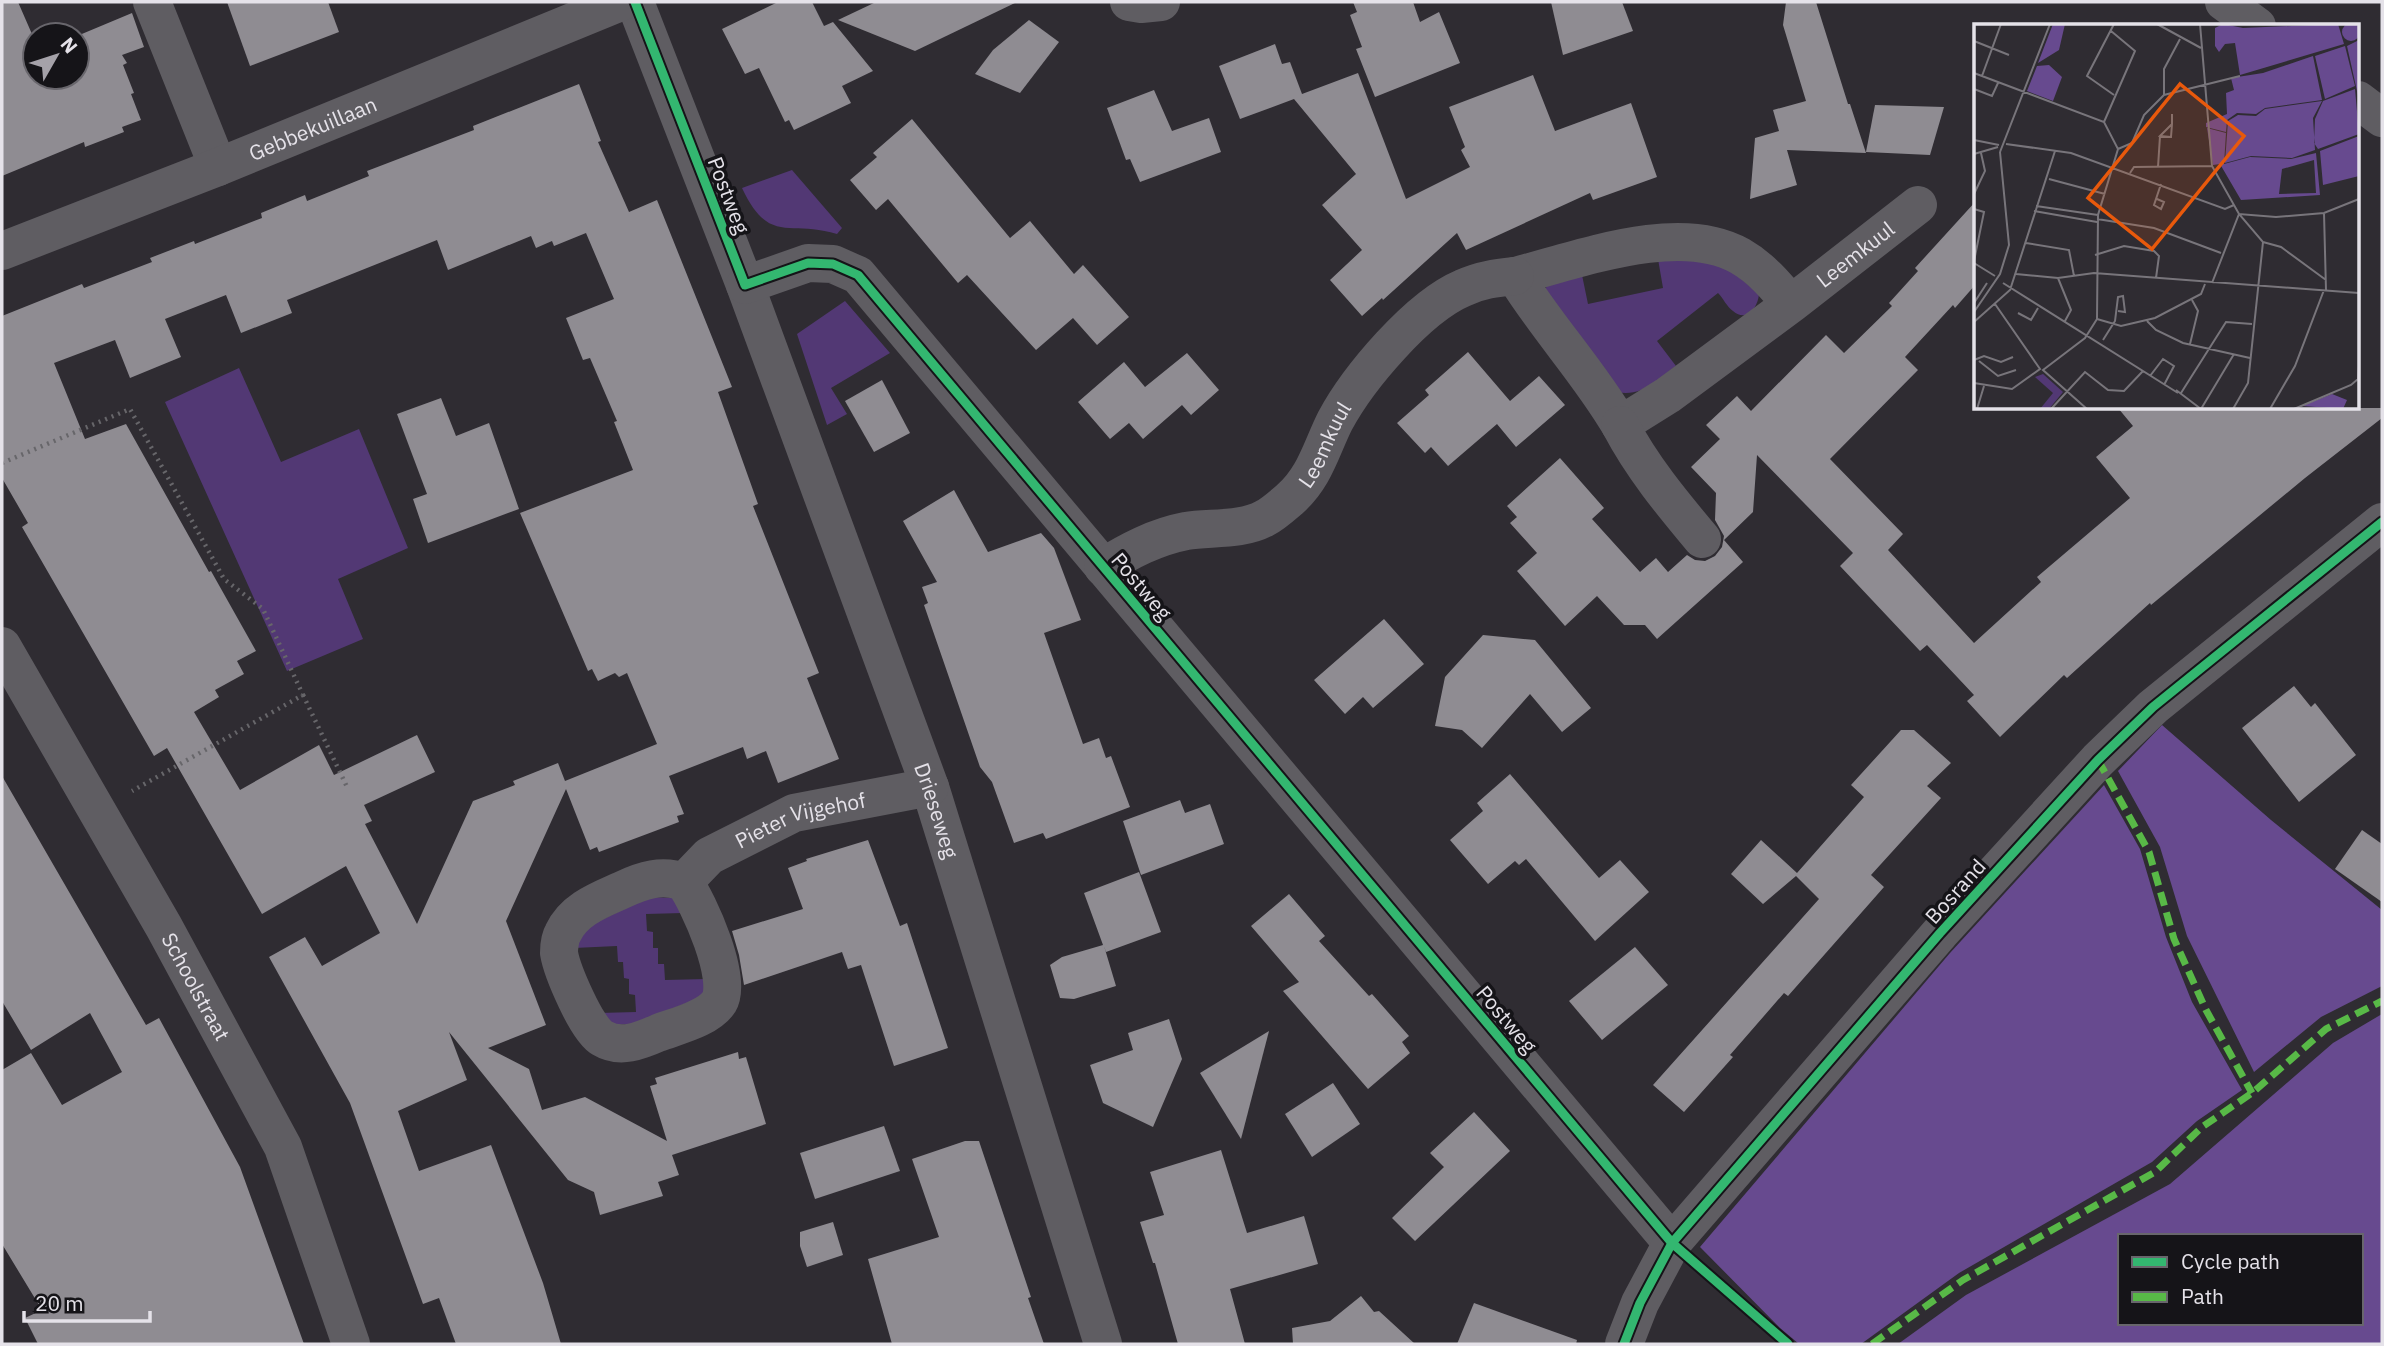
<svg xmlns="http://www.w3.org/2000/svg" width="2384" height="1346" viewBox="0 0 2384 1346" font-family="'IBM Plex Sans',sans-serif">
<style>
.green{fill:#523874}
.forest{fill:#674a8f;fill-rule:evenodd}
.building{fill:#8f8c92;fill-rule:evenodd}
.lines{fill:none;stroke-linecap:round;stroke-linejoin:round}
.path{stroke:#67666a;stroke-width:4.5;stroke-dasharray:2 5;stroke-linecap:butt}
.minor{stroke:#5f5d62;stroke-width:38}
.quiet{stroke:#58b947;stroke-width:7;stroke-dasharray:14 7;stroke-linecap:butt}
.cycleway-casing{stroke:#151418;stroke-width:13}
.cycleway{stroke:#33b770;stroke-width:9}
.labels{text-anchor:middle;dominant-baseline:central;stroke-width:7;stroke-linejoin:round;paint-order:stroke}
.street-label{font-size:21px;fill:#e5e2e9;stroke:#151418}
.inset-road{fill:none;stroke:#78757b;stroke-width:2}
.view{fill:#e8590c;fill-opacity:0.15;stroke:#e8590c;stroke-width:3.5}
.inset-edge{fill:none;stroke:#e5e2e9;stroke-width:3.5}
</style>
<rect width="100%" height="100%" fill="#2f2c32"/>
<!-- green -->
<g class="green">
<path d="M 792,170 L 842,228 L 837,234 C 790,219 769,246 742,188 Z"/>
<path d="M 1658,259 L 1720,261 L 1759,294 C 1758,307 1747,323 1733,311 C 1727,307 1723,298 1718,293 L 1657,341 L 1676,366 C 1656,380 1643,397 1617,392 L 1542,294 L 1547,286 L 1582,275 L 1588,304 L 1663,288 Z"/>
<path d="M 845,301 L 890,353 L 831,388 L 847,414 L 827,425 L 797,334 Z"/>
<path d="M 239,368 L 281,462 L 359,429 L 408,548 L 338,579 L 363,639 L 287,671 L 165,402 Z"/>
<path d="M 648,897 L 675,898 L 683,913 L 646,914 L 647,931 L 653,932 L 653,948 L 658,948 L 658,964 L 664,964 L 665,980 L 707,979 L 702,997 L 634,1024 L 613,1025 L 599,1013 L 636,1012 L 635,995 L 629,994 L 629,979 L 624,978 L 623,962 L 618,962 L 617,946 L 574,948 L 579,931 Z"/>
</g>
<!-- forest -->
<g class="forest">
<path d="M 2162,725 L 2271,820 L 2382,910 L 2382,986 L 2321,1017 L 2254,1072 L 2187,936 L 2160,847 L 2118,771 Z"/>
<path d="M 2104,785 L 2140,849 L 2166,937 L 2192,1002 L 2242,1090 L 2197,1121 L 2152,1162 L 1959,1273 L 1861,1344 L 1799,1344 L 1780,1328 L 1700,1247 L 1950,953 Z"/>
<path d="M 2382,1014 L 2382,1344 L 1898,1344 L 1966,1295 L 2170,1184 L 2333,1043 ZM 2120,1236 L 2361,1236 L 2361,1323 L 2120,1323 Z"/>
</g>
<!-- building -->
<g class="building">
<path d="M 2,2 L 18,2 L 35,41 L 35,77 L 77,77 L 77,36 L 132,13 L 144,47 L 122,55 L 127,63 L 123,65 L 134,93 L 131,94 L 141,120 L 122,127 L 124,132 L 85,147 L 84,142 L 2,176 Z"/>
<path d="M 227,2 L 328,2 L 339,32 L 250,66 Z"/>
<path d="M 778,2 L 812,2 L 824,26 L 833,22 L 873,71 L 842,86 L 851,103 L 794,130 L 789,120 L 785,122 L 759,68 L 745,74 L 722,29 Z"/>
<path d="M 876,2 L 1017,2 L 915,51 L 838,20 Z"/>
<path d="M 1353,2 L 1413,2 L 1420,22 L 1439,12 L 1460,63 L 1375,97 L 1356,49 L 1362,47 L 1350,15 L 1357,12 Z"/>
<path d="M 1551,2 L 1622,2 L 1633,31 L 1563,55 Z"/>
<path d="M 1786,2 L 1816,2 L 1848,104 L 1850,104 L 1866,153 L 1787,150 L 1797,185 L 1750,199 L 1755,138 L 1779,131 L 1773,110 L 1806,101 L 1783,25 Z"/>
<path d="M 1029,20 L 1059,42 L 1020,93 L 975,74 L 993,50 Z"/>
<path d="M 1275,44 L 1282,64 L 1290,62 L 1302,94 L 1358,73 L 1406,199 L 1470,167 L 1461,150 L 1465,147 L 1449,107 L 1533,75 L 1555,131 L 1631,103 L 1657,177 L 1593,200 L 1590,193 L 1466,250 L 1457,233 L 1383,300 L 1382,298 L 1362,316 L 1330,280 L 1362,250 L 1322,205 L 1356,174 L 1294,99 L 1240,119 L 1219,66 Z"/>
<path d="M 579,84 L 601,141 L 598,142 L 629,212 L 657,200 L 732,387 L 718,392 L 758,504 L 753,506 L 819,673 L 807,678 L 839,759 L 778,783 L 766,751 L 747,759 L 743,747 L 669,776 L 684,814 L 677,816 L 679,822 L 599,852 L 597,847 L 590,850 L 566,789 L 506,921 L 546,1025 L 488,1048 L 529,1069 L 542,1110 L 585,1097 L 667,1141 L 650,1086 L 657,1084 L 655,1078 L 738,1052 L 739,1059 L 746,1057 L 766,1124 L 672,1155 L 679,1175 L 658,1182 L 663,1196 L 600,1215 L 594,1192 L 568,1180 L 449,1032 L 467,1080 L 398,1111 L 419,1171 L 491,1145 L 543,1283 L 561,1344 L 456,1344 L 439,1298 L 423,1304 L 350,1103 L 269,957 L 305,937 L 322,966 L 380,933 L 346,866 L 262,914 L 167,748 L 154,756 L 22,527 L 28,523 L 2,478 L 2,316 L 82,284 L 84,288 L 152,262 L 150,258 L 194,241 L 195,244 L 262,218 L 261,213 L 305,195 L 307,201 L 369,176 L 367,171 L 474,130 L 473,126 ZM 586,233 L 614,299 L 566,318 L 583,360 L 590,358 L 617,421 L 614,422 L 633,470 L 520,513 L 588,671 L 592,669 L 598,681 L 615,673 L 619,677 L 627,673 L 657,744 L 565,781 L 558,763 L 513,781 L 515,785 L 473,801 L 417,924 L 365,824 L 372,821 L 364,805 L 435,772 L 417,735 L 334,775 L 319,745 L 240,790 L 194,712 L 219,697 L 215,690 L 244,674 L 237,661 L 256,651 L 211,571 L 209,572 L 126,424 L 85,439 L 54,363 L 115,340 L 130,378 L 181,357 L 165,319 L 226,295 L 241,333 L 292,313 L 287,300 L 437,240 L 448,270 L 531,236 L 536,248 L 552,241 L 554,246 Z"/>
<path d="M 1154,90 L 1172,131 L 1209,118 L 1221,152 L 1140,182 L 1130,159 L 1126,160 L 1107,108 Z"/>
<path d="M 1875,105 L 1944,107 L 1930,155 L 1866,152 Z"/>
<path d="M 912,119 L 1010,238 L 1030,221 L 1074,274 L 1083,265 L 1129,317 L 1097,345 L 1073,318 L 1036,350 L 967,275 L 958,283 L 888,199 L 876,210 L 850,180 L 877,157 L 873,153 Z"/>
<path d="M 1976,201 L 1976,284 L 1955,308 L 1953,305 L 1905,357 L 1918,370 L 1830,459 L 1903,534 L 1888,550 L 1974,643 L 2041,582 L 2037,577 L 2130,498 L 2096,457 L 2133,426 L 2118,408 L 2382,408 L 2382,418 L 2305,478 L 2151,605 L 2150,603 L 2067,678 L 2064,675 L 2000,737 L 1967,701 L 1974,695 L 1927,645 L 1920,651 L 1840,566 L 1853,553 L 1757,455 L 1753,512 L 1724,540 L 1743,562 L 1657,639 L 1645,625 L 1624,625 L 1597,596 L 1565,626 L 1517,571 L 1537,553 L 1510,523 L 1517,517 L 1507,506 L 1560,458 L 1604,508 L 1592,519 L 1640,572 L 1656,558 L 1668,572 L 1687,555 L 1695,560 L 1705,561 L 1715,556 L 1722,547 L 1724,536 L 1715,520 L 1716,493 L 1691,467 L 1720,439 L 1706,425 L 1737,396 L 1751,411 L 1826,335 L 1844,353 L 1892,306 L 1889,303 L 1918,271 L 1915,268 Z"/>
<path d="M 1468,352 L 1510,401 L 1539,376 L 1565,405 L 1516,447 L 1497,424 L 1448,466 L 1431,447 L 1425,453 L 1397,423 L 1429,395 L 1425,390 Z"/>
<path d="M 1187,353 L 1219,390 L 1191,415 L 1182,405 L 1143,439 L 1129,423 L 1110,439 L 1078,402 L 1124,362 L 1145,387 Z"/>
<path d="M 882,380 L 910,433 L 874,452 L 845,401 Z"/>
<path d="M 441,398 L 456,436 L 489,423 L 519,509 L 428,543 L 413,499 L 427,494 L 397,414 Z"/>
<path d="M 954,490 L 988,552 L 1041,533 L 1054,548 L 1081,620 L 1044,633 L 1083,744 L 1099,738 L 1106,758 L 1111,756 L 1130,807 L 1046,839 L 1043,833 L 1014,843 L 992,782 L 980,767 L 924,605 L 928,603 L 922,587 L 937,582 L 903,521 Z"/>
<path d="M 1384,619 L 1424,664 L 1373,708 L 1363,697 L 1345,714 L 1314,680 Z"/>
<path d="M 1483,635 L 1535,640 L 1591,708 L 1562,732 L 1530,694 L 1482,748 L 1462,730 L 1435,726 L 1445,677 Z"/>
<path d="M 2294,686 L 2311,707 L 2315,703 L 2356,755 L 2299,802 L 2242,728 Z"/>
<path d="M 1901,730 L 1914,730 L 1951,763 L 1927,786 L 1941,798 L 1871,875 L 1884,887 L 1788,996 L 1784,993 L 1730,1055 L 1733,1057 L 1684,1112 L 1653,1085 L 1819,899 L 1796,876 L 1763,904 L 1731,874 L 1761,840 L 1797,873 L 1864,797 L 1851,785 Z"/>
<path d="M 1510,774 L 1599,878 L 1620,860 L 1649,892 L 1595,941 L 1526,859 L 1519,865 L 1515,861 L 1488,884 L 1450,840 L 1483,811 L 1477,803 Z"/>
<path d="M 2,776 L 146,1025 L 159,1018 L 240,1167 L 304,1344 L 38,1344 L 25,1318 L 42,1310 L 2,1244 L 2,1070 L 31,1053 L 62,1105 L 122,1072 L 90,1013 L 31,1050 L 2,1001 Z"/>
<path d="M 1180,800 L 1185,813 L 1210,804 L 1224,844 L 1141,875 L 1123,821 Z"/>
<path d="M 2362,830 L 2382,844 L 2382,902 L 2335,869 Z"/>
<path d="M 868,840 L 900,926 L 907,923 L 948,1048 L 894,1066 L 861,965 L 848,969 L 842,952 L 744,985 L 739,955 L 732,931 L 803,909 L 788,868 L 807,861 L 806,859 Z"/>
<path d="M 1139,872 L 1161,932 L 1106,952 L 1104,946 L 1116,986 L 1074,999 L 1060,998 L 1050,965 L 1062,957 L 1103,945 L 1084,893 Z"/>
<path d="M 1289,894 L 1325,936 L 1319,941 L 1369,996 L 1372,994 L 1409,1036 L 1402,1042 L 1410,1053 L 1368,1089 L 1283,991 L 1299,982 L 1251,926 Z"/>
<path d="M 1635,947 L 1668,985 L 1602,1040 L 1569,1001 Z"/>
<path d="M 1169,1019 L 1182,1059 L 1153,1127 L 1103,1103 L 1090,1065 L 1133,1050 L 1128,1033 Z"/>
<path d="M 1269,1031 L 1241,1139 L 1200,1073 Z"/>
<path d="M 1333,1083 L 1360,1124 L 1312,1157 L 1285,1114 Z"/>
<path d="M 1474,1112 L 1510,1151 L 1415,1241 L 1392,1218 L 1444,1167 L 1430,1153 Z"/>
<path d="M 884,1126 L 900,1171 L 815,1199 L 800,1153 Z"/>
<path d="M 965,1141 L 979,1141 L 1031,1297 L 1028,1298 L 1044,1344 L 892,1344 L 868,1259 L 939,1237 L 912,1159 Z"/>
<path d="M 1221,1150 L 1247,1233 L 1304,1216 L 1318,1264 L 1230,1289 L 1245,1344 L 1178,1344 L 1155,1263 L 1153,1263 L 1140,1222 L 1164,1215 L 1150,1172 Z"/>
<path d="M 833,1222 L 843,1255 L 807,1267 L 800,1246 L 800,1232 Z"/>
<path d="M 1361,1296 L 1374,1312 L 1379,1311 L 1415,1344 L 1293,1344 L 1292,1328 L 1330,1321 Z"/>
<path d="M 1474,1303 L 1577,1340 L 1576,1344 L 1457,1344 Z"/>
</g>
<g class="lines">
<!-- path -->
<g class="path">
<path d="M 2,463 L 130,409 L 224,579 L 263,609 L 303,695 L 132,791"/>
<path d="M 303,695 L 348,789"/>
</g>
<!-- minor -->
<g class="minor">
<path d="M 152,2 L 218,167"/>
<path id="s1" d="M 635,2 L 745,285 L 930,787 L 1103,1344"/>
<path d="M 1129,2 L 1141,4 L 1161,2"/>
<path d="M 2224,2 L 2257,26"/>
<path d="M 2358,100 L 2382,118"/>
<path id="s2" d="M 2,251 L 218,167 L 621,2"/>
<path d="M 745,285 L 808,263 L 833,264 L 858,275 L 1672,1243"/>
<path id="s3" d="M 1791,304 L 1668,395 L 1620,425 C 1589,372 1547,328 1515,276 C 1578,260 1679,221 1740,256 C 1761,268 1776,286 1791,304 L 1918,205"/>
<path d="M 1620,425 C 1642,467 1671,502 1702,539"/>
<path id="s4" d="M 1103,567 C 1129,551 1155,537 1186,531 C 1210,527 1242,531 1265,518 C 1273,514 1283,505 1290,499 C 1315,477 1321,449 1335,421 C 1358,378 1418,307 1463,288 C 1480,280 1496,278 1515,276"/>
<path id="s5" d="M 2,646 L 164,927 L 283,1147 L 351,1344"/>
<path id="s6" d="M 684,882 C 699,903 733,979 719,1002 C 708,1019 676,1026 658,1033 C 640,1041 620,1049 602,1038 C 587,1030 562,971 559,953 C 559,948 560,938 563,933 C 574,909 600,900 622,890 C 643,880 662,874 684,882 L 709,856 L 794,813 L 930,787"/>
<path d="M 1624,1344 L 1640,1303 L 1672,1243 L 1940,933 L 2098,760 L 2153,707 L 2382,522"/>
</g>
<!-- quiet -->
<g class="quiet">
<path d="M 2098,760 L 2149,852 L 2174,939 L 2206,1010 L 2252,1093"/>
<path d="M 1872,1344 L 1963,1280 L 2155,1172 L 2202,1127 L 2252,1093 L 2326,1029 L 2382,1001"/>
</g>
<!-- cycleway casing -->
<g class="cycleway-casing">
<g id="cycleway">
<path d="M 635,2 L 745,285 L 808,263 L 833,264 L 858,275 L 1672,1243 L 1788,1344"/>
<path d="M 1624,1344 L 1640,1303 L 1672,1243 L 1940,933 L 2098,760 L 2153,707 L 2382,522"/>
</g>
</g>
<!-- cycleway -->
<use href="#cycleway" class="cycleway"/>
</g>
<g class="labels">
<!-- street labels -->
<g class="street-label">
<text stroke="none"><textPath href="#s2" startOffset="334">Gebbekuillaan</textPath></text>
<text transform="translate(729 195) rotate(69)">Postweg</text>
<text stroke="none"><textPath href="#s3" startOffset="775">Leemkuul</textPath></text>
<text stroke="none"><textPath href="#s4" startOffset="268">Leemkuul</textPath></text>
<text transform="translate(1142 586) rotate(50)">Postweg</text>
<text stroke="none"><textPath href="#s1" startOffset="863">Drieseweg</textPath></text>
<text stroke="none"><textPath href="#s6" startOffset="648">Pieter Vijgehof</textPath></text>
<text transform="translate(1955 891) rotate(-48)">Bosrand</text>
<text stroke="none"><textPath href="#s5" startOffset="392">Schoolstraat</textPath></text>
<text transform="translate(1507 1019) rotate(50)">Postweg</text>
</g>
</g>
<!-- overview -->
<g transform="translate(1974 24)">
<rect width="385" height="385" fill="#2f2c32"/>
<path d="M 69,350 L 89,368 L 75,385 L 66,385 L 79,369 L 61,353 Z" fill="#523874"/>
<path d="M368 8a9 9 0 1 1 18 0a9 9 0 1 1-18 0ZM 79,0 L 91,0 L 85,26 L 64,39 ZM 249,0 L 269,4 L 364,0 L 370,20 L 266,51 L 261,19 L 251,20 L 245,28 L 241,22 L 241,4 ZM 385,16 L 385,76 L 373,22 ZM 371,22 L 381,62 L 351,75 L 341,32 ZM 339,32 L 348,76 L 291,84 L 282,90 L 263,89 L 253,96 L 252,108 L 232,103 L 232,99 L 253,90 L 252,69 L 260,66 L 257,54 L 289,49 ZM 75,41 L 88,53 L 79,77 L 53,67 L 63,42 ZM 381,65 L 385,110 L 344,125 L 340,119 L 341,95 L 349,77 ZM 348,77 L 339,94 L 341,126 L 318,134 L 277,132 L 251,139 L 254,97 L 264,91 L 282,92 L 291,85 ZM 233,104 L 252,109 L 250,140 L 276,133 L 317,135 L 342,129 L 346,171 L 267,176 L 246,140 L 239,141 ZM 340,136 L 342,169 L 305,170 L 308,145 ZM 385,112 L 385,152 L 349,161 L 346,127 ZM 358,370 L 373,376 L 369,385 L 328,382 Z" fill="#674a8f" fill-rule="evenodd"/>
<path class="inset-road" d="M 183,0 L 227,24M 226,0 L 238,142 L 265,190 L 289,218 L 274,359 L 259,385M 0,17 L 35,31M 0,49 L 130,98 L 144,125 L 124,191 L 123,295 L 111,314 L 69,346 L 113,385M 8,52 L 27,0M 0,65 L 18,72 L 24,59M 140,71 L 113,52 L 140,0M 190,71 L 190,45 L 206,15M 130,98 L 161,27 L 137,7M 198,100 L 197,113 L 186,112 L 198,100 L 198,90M 0,116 L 25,121M 32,120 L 97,129 L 251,185 L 260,181M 144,125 L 158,119 L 170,91 L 190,71 L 266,52M 26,128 L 76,0M 0,130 L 24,123M 184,143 L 186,112M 156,149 L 160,143 L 238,142M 75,155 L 131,170M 0,170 L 11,147 L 7,129M 183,175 L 190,178 L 187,185 L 180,181 L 187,160M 62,182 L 124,191M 0,185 L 10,188 L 0,237M 60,187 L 123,198M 350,189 L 352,266M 123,195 L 180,204 L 247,229M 289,218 L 307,223 L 352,256M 52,219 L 95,226 L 100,252M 121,231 L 150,222 L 180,227 L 185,232 L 182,254M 0,239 L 21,252M 42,250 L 84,254 L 120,249 L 385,269M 84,254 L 97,286 L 91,297M 29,259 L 204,369M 238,259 L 265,190 L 302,193 L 350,189 L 385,175M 0,279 L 13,259M 0,288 L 26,250 L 35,221 L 26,128M 44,289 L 57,296 L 64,284M 123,295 L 147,302 L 181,294 L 227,270 L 231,260M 173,297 L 182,306 L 209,319 L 276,334M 0,298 L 36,266 L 81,127M 129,316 L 141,297 L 144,273 L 149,272 L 151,288 L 144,287M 216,320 L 224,287 L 218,276M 0,336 L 10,332 L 27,338 L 39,333M 5,337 L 24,352 L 42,346M 176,352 L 189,335 L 200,342 L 190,361M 0,359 L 38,365 L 66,345 L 21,280M 202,366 L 227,385M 207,369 L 252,298 L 278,300M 3,385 L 10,362M 77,385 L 111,348 L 134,366 L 150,367 L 169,347M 227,385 L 260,330M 296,385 L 321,342 L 350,266M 320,385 L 377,361 L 384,355 L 385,342"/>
<path class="view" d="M 206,60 L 270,112 L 178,225 L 114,174 Z"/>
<rect width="385" height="385" class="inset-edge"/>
</g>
<!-- border -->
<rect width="2384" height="1346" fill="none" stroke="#e5e2e9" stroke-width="7"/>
<!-- legend -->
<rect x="2118" y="1234" width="245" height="91" fill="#151418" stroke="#68666c" stroke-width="2"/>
<rect x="2132" y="1257" width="35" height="10" fill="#33b770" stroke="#68666c" stroke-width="2"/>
<text x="2181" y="1269" font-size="21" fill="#e5e2e9">Cycle path</text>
<rect x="2132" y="1292" width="35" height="10" fill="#58b947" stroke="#68666c" stroke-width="2"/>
<text x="2181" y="1304" font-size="21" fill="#e5e2e9">Path</text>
<!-- north arrow -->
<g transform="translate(56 56) rotate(51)"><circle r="33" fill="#151418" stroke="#68666c" stroke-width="2"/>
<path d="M0-5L12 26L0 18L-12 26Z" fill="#a5a2a9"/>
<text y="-10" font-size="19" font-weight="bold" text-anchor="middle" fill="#e5e2e9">N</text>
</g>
<!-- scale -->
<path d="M24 1311v10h126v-10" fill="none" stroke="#e5e2e9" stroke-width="3.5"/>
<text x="35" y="1311" font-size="21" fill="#e5e2e9" stroke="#151418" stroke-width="5" paint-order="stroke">20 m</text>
</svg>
